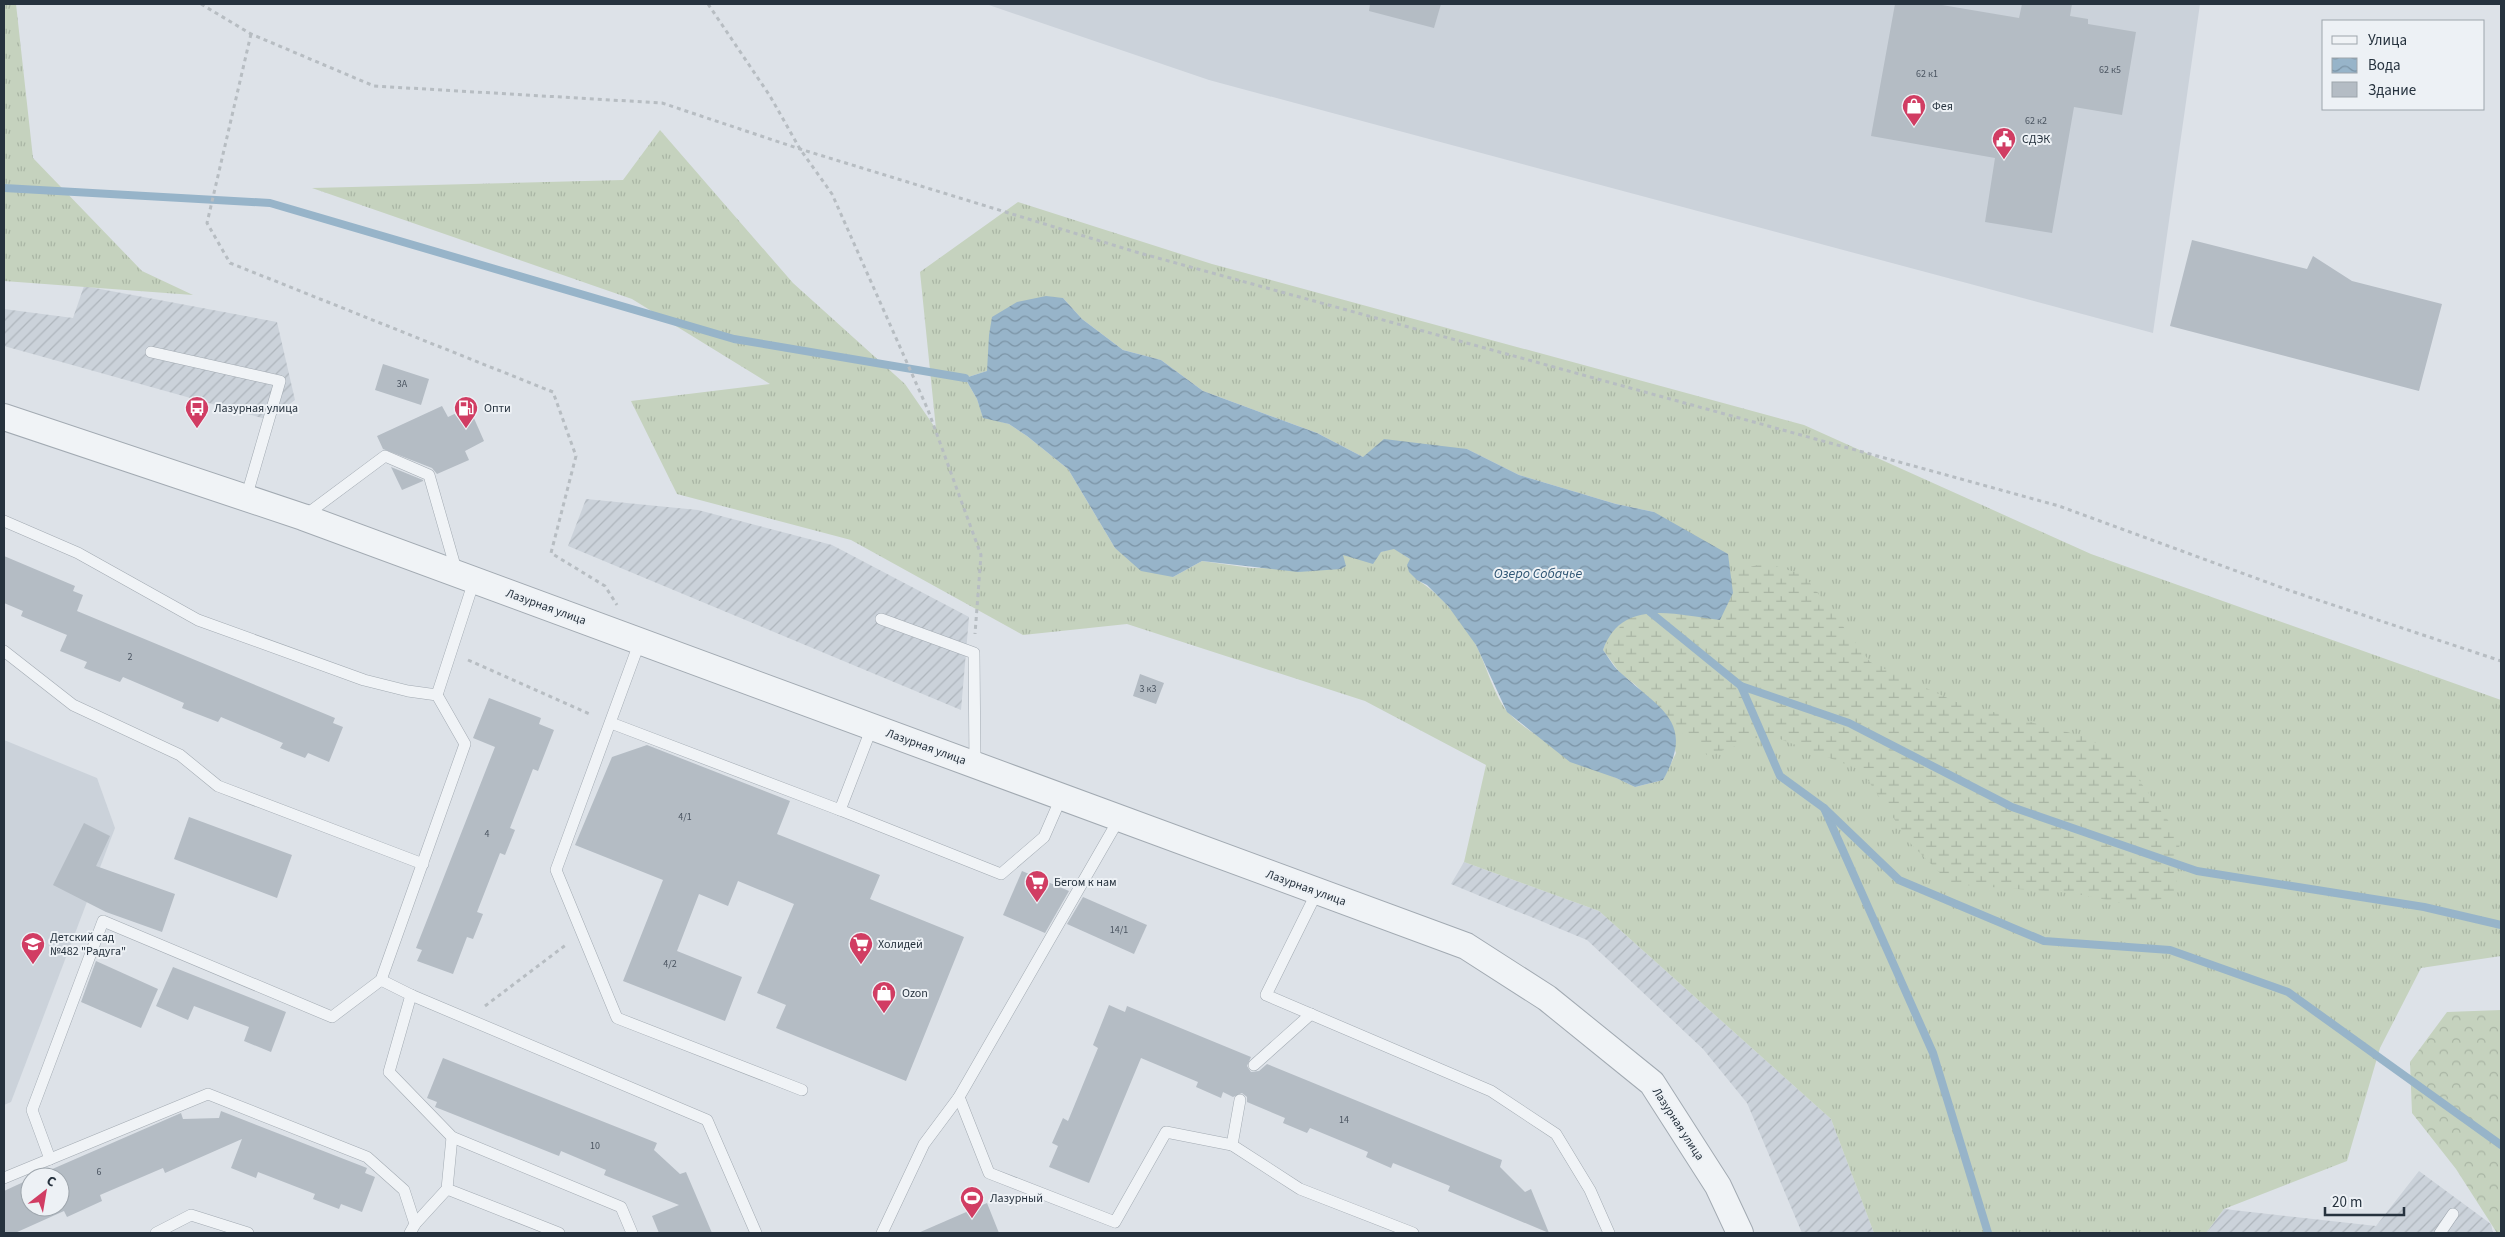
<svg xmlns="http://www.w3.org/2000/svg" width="2505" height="1237" viewBox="0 0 2505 1237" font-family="'Source Sans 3',sans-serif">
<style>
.built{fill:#cbd2da}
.industrial{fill:url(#industrial-furrows)}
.grass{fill:url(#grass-tufts);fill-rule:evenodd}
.forest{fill:url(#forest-crowns)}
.wetland{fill:url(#wetland-marsh)}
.water{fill:url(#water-waves)}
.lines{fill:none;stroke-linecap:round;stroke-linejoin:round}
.stream{stroke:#97b4c9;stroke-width:8}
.building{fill:#b4bcc4}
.service-casing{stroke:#a2aab2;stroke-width:12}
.tertiary-casing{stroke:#a2aab2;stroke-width:28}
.path{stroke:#b7bdc2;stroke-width:3;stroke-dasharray:4 4;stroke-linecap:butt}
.service{stroke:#f0f3f6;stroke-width:11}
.tertiary{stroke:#f0f3f6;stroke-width:26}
.labels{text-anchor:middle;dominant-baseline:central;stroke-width:4;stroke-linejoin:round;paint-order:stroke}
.number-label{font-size:10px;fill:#4a5460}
.poi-label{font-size:12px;fill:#26323e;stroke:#edf1f5;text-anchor:start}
.street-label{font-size:12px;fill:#26323e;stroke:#edf1f5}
.water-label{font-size:14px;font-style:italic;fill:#2f5573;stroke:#edf1f5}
</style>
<defs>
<pattern id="industrial-furrows" width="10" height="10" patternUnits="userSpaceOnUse" patternTransform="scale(1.25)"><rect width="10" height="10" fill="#cbd2da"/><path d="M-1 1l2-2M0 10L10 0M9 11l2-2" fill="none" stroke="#aeb5bc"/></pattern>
<pattern id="grass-tufts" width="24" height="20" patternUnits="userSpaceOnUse" patternTransform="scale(1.25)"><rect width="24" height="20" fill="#c5d2be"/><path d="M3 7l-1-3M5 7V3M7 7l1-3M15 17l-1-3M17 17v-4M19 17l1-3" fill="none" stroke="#a9b5a4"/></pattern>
<pattern id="forest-crowns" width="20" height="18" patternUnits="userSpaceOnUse" patternTransform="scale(1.25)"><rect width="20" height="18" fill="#c5d2be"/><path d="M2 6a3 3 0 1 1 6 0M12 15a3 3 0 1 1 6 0" fill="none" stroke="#a9b5a4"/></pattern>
<pattern id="wetland-marsh" width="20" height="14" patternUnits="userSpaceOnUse" patternTransform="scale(1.25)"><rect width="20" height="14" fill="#c5d2be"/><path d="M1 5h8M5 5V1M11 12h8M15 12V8" fill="none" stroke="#a9b5a4"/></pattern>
<pattern id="water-waves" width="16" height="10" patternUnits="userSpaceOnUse" patternTransform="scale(1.25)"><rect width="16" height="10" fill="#97b4c9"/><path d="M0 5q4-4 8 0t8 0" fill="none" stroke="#7b93a5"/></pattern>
</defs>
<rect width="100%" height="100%" fill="#dde2e8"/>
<!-- built -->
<g class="built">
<path d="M 986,4 L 2200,4 L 2153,333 L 1209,80 Z"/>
<path d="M 4,740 L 97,778 L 115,828 L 11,1102 L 4,1105 Z"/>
</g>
<!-- industrial -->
<g class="industrial">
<path d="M 84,286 L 277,322 L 295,400 L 269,420 L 4,346 L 4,309 L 73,318 Z"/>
<path d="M 586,499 L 698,510 L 832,545 L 969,617 L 961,710 L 568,546 Z"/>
<path d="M 1464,862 L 1599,911 L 1831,1119 L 1874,1233 L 1802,1233 L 1747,1103 L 1703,1049 L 1587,940 L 1451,884 Z"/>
<path d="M 2419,1171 L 2491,1224 L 2493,1233 L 2206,1233 L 2224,1209 L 2376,1226 Z"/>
</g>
<!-- grass -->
<g class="grass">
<path d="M 4,4 L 16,4 L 33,158 L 142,271 L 193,295 L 4,281 Z"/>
<path d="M 660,130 L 793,283 L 905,384 L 936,429 L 920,272 L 1018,202 L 1212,264 L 1804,425 L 2091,554 L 2501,700 L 2501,956 L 2421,968 L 2380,1048 L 2347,1161 L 2224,1209 L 2206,1233 L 1874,1233 L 1831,1119 L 1599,911 L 1464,862 L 1486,765 L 1365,701 L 1127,624 L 1023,635 L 851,540 L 677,494 L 631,401 L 770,384 L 632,299 L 312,188 L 623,180 ZM 1063,298 L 1082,319 L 1123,350 L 1161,360 L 1203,391 L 1317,433 L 1363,457 L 1467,449 L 1519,475 L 1616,504 L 1654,512 L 1625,620 L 1609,633 L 1603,650 L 1620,673 L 1660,704 L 1676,753 L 1663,780 L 1635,787 C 1602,771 1530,738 1508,712 C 1495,698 1486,665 1477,647 C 1467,625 1438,591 1417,580 L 1410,559 L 1394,548 L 1381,552 L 1342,555 L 1341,569 L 1251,568 L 1202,561 L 1173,577 L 1115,548 L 1068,469 L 1027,436 L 1009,424 L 983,417 L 977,399 L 965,378 L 987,371 Z"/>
</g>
<!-- forest -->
<path class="forest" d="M 2501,1010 L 2501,1233 L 2497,1233 L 2456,1169 L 2412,1113 L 2410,1062 L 2447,1012 Z"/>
<!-- wetland -->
<path class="wetland" d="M 1766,563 L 1804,575 L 1870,662 L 1956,702 L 2089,738 L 2134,773 L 2180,837 L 2175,897 L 2127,904 L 2072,893 L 1951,884 L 1911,844 L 1861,770 L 1767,734 L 1708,756 L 1675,727 L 1603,650 L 1625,620 L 1737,570 Z"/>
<!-- water -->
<path class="water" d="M 1046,296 L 1063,298 L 1082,319 L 1123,350 L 1161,360 L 1203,391 L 1317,433 L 1363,457 L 1384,439 L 1467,449 L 1519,475 L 1616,504 L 1654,512 L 1728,554 L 1733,593 L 1720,620 C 1676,615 1622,597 1603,650 C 1609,658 1614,668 1622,674 C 1660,709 1696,722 1663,780 L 1635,787 L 1616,778 L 1570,762 L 1507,712 L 1476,645 L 1448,606 L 1427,585 L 1417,580 L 1409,572 L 1407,565 L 1410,559 L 1394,549 L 1381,552 L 1373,564 L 1343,555 L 1346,566 L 1341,569 L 1298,572 L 1202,561 L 1173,577 L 1141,571 L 1115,548 L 1068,469 L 1027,436 L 1009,424 L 983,418 L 977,399 L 965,378 L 987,371 L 989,335 L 992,317 L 1017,302 Z"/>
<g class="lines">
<!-- stream -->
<g class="stream">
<path d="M 4,188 L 270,203 L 734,339 L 965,378"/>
<path d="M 1650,612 L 1741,686 L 1780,776 L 1824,808 L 1933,1053 L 1988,1233"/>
<path d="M 1741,686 L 1849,723 L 2012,807 L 2197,871 L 2424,907 L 2501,925"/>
<path d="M 1824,808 L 1899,880 L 2044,941 L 2170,950 L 2288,992 L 2501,1145"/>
</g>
</g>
<!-- building -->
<g class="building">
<path d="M 1370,4 L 1441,4 L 1434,28 L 1369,11 Z"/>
<path d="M 1895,4 L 1936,4 L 2019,18 L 2022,4 L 2072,4 L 2070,16 L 2088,19 L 2088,24 L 2136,32 L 2122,115 L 2074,107 L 2052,233 L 1985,222 L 1995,158 L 1871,136 Z"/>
<path d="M 2192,240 L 2307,269 L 2313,256 L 2352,281 L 2442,304 L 2419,391 L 2170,326 Z"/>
<path d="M 383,364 L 429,379 L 421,405 L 375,390 Z"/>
<path d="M 442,406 L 448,417 L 469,407 L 484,441 L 465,451 L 469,460 L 437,474 L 432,468 L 383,449 L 377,436 Z"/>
<path d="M 391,467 L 423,480 L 423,481 L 402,490 Z"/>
<path d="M 4,556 L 75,586 L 73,591 L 83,595 L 77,611 L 335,718 L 333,723 L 343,727 L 329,762 L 308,753 L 305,758 L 280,748 L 283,743 L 221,717 L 218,722 L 182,708 L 184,703 L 123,677 L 120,682 L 84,668 L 87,662 L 60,651 L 67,635 L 21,616 L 23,611 L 4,603 Z"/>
<path d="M 1140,674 L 1164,683 L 1156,704 L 1133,696 Z"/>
<path d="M 489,698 L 541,718 L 539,724 L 554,730 L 538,771 L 533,769 L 510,828 L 515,830 L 505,855 L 500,853 L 477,912 L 483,914 L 473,939 L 467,937 L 453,974 L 417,961 L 422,950 L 416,948 L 495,747 L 473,738 Z"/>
<path d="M 647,745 L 790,801 L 777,834 L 880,875 L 870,899 L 964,937 L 906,1081 L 776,1028 L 786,1005 L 757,993 L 794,904 L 738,881 L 728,906 L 699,894 L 677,951 L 742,977 L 725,1021 L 623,981 L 663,880 L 575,845 L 612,757 Z"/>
<path d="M 189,817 L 292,855 L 277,898 L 174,859 Z"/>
<path d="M 84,823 L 110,836 L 96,866 L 175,894 L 162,932 L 106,912 L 53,885 Z"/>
<path d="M 1022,871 L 1069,891 L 1045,933 L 1003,915 Z"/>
<path d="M 1083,897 L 1147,925 L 1134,954 L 1067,924 Z"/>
<path d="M 96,961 L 158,989 L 141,1028 L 81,1002 Z"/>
<path d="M 173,967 L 286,1012 L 271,1052 L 244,1041 L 249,1027 L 194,1006 L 188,1020 L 156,1006 Z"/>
<path d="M 1109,1005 L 1125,1012 L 1127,1006 L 1251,1057 L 1247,1066 L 1251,1072 L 1259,1071 L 1267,1064 L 1502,1160 L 1500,1167 L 1525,1192 L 1531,1189 L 1549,1233 L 1448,1191 L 1450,1186 L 1393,1163 L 1391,1168 L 1366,1157 L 1368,1152 L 1310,1128 L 1307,1133 L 1283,1123 L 1285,1118 L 1247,1102 L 1247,1097 L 1242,1093 L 1233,1097 L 1223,1092 L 1221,1098 L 1196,1087 L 1198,1082 L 1141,1058 L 1089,1183 L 1049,1167 L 1058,1146 L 1052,1143 L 1063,1118 L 1068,1121 L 1098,1048 L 1093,1045 Z"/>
<path d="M 443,1058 L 657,1143 L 654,1150 L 680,1174 L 686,1172 L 712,1233 L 659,1233 L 652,1216 L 679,1205 L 604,1175 L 606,1170 L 561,1151 L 559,1156 L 435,1107 L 437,1102 L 427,1098 Z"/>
<path d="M 221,1111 L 367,1168 L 365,1173 L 375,1177 L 362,1212 L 341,1204 L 339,1209 L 313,1199 L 315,1194 L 258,1172 L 256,1178 L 231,1168 L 242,1139 L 165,1173 L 163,1168 L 100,1195 L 102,1201 L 67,1217 L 64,1211 L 15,1233 L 4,1233 L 4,1191 L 30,1179 L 30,1207 L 60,1207 L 60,1177 L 34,1177 L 181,1113 L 183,1119 L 219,1118 Z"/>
<path d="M 987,1203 L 999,1233 L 918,1233 Z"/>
</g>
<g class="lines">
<!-- service casing -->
<g class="service-casing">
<g id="service">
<path d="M 151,352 L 280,381 L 246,498"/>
<path d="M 303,517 L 385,456 L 429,475 L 457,573"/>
<path d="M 4,521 L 78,553 L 198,620 L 364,680 L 408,691 L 437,695 L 474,581"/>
<path d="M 881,619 L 974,653 L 975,765"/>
<path d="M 640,641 L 556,870 L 617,1018 L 802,1090"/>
<path d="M 4,651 L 73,705 L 180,755 L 218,786 L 423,864"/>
<path d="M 611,723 L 840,810 L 872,727"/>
<path d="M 840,810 L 1001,874 L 1044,837 L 1061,798"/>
<path d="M 1317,892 L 1266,995 L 1491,1091 L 1556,1134 L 1590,1190 L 1609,1233"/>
<path d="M 381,980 L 411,995 L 389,1072 L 452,1137 L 621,1207 L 632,1233"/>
<path d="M 411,995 L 707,1120 L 756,1233"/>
<path d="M 1254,1065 L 1311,1014"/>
<path d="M 959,1097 L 989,1173 L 1115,1222 L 1166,1132 L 1232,1145 L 1300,1189 L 1413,1233"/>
<path d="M 1232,1145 L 1240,1100"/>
<path d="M 50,1159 L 32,1110 L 103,921 L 332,1017 L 381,980 L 465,744 L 437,695"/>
<path d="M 4,1178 L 208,1094 L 367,1157 L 404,1190 L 415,1224 L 410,1233"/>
<path d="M 447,1189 L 559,1233"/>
<path d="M 415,1224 L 447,1189 L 452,1137"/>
<path d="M 156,1233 L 191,1215 L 248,1233"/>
<path d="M 882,1233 L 924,1144 L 959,1097 L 1119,819"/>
<path d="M 2440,1233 L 2453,1214"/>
</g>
</g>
<!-- tertiary casing -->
<g class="tertiary-casing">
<path id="tertiary" d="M 4,417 L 303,517 L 1466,946 L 1547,998 L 1652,1083 L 1718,1186 L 1740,1233"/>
</g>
<!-- path -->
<g class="path">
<path d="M 201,4 L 251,34 L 374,86 L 662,103 L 800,149 L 1136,252 L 2059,506 L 2291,591 L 2501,661"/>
<path d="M 708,4 L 770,96 L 800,149 L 832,194 L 928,410 L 981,555 L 975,634"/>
<path d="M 251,34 L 207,223 L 230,263 L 553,392 L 576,456 L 551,553 L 605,586 L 617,605"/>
<path d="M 468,660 L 592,715"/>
<path d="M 485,1006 L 567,944"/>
</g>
<!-- service -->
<use href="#service" class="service"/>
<!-- tertiary -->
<use href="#tertiary" class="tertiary"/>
</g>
<!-- icons -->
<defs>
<g id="shop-pin" transform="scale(1.25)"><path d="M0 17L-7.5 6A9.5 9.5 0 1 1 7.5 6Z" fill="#d13d63" stroke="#edf1f5"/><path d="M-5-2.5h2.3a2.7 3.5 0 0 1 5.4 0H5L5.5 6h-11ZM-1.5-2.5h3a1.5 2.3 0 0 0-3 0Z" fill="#fff"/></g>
<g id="civic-pin" transform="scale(1.25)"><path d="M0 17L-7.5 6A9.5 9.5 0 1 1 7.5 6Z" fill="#d13d63" stroke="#edf1f5"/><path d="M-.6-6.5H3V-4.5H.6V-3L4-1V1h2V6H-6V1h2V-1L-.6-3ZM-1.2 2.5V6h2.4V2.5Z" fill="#fff"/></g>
<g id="bus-pin" transform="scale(1.25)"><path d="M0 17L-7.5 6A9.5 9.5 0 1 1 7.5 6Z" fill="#d13d63" stroke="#edf1f5"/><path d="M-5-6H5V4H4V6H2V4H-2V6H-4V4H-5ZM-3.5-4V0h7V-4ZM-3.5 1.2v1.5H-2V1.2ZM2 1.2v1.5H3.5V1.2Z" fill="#fff"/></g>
<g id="fuel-pin" transform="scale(1.25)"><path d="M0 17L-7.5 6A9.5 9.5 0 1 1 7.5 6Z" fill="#d13d63" stroke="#edf1f5"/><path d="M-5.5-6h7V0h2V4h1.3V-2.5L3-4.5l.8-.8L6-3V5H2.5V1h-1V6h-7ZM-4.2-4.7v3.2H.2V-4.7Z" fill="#fff"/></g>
<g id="supermarket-pin" transform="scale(1.25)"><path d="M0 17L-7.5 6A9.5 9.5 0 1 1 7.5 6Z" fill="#d13d63" stroke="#edf1f5"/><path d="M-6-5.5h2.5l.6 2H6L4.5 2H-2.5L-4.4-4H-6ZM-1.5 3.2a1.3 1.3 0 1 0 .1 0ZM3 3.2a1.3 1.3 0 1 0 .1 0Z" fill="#fff"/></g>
<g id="school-pin" transform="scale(1.25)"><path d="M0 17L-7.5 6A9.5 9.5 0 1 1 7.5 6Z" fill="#d13d63" stroke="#edf1f5"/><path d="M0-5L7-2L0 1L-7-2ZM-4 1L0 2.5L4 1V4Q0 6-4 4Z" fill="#fff"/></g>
<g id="stadium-pin" transform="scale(1.25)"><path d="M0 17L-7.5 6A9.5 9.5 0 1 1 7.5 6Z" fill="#d13d63" stroke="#edf1f5"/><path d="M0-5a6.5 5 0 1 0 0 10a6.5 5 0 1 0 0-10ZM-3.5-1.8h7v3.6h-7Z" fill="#fff"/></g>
</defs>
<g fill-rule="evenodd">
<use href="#shop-pin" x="1914" y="106"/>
<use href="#civic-pin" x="2004" y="139"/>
<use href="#bus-pin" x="197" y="408"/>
<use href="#fuel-pin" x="466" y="408"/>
<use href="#supermarket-pin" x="1037" y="882"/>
<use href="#school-pin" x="33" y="944"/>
<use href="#supermarket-pin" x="861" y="944"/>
<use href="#shop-pin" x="884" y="993"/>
<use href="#stadium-pin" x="972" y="1198"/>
</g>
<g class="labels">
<!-- number labels -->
<g class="number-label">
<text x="2110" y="70">62 к5</text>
<text x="1927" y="74">62 к1</text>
<text x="2036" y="121">62 к2</text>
<text x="402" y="384">3А</text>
<text x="130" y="657">2</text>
<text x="1148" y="689">3 к3</text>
<text x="685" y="817">4/1</text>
<text x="487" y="834">4</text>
<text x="1119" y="930">14/1</text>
<text x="670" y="964">4/2</text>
<text x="1344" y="1120">14</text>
<text x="595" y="1146">10</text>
<text x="99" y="1172">6</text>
</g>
<!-- poi labels -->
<g class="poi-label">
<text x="1932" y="106">Фея</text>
<text x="2022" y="139">СДЭК</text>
<text x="214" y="408">Лазурная улица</text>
<text x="484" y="408">Опти</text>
<text x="1054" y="882">Бегом к нам</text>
<text x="50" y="937">Детский сад<tspan x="50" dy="14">№482 "Радуга"</tspan></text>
<text x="878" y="944">Холидей</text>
<text x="902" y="993">Ozon</text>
<text x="990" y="1198">Лазурный</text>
</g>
<!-- street labels -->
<g class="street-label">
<text transform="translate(546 607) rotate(20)">Лазурная улица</text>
<text transform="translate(926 747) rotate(20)">Лазурная улица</text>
<text transform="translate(1306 888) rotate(20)">Лазурная улица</text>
<text transform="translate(1678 1124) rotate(57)">Лазурная улица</text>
</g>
<!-- water labels -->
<g class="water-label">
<text x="1538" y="574">Озеро Собачье</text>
</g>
</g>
<!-- border -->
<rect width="2505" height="1237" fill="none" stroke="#26323e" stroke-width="10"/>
<!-- legend -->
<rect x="2322" y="20" width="162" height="90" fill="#edf1f5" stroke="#9da5ac"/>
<rect x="2332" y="36" width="25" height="8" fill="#f0f3f6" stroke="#9da5ac"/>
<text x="2368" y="45" font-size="15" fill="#26323e">Улица</text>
<rect x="2332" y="58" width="25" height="15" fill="url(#water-waves)" stroke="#9da5ac"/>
<text x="2368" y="70" font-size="15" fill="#26323e">Вода</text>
<rect x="2332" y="82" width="25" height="15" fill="#b4bcc4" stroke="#9da5ac"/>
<text x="2368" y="95" font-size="15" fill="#26323e">Здание</text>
<!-- north arrow -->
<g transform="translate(45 1192) rotate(31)"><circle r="24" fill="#edf1f5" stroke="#9da5ac"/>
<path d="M0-4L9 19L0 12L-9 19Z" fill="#d13d63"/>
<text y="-8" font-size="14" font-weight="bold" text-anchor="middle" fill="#26323e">С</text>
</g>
<!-- scale -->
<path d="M2325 1207v8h79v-8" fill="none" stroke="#26323e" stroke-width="2.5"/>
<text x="2332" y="1207" font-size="15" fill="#26323e" stroke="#edf1f5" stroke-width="4" paint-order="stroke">20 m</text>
</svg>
